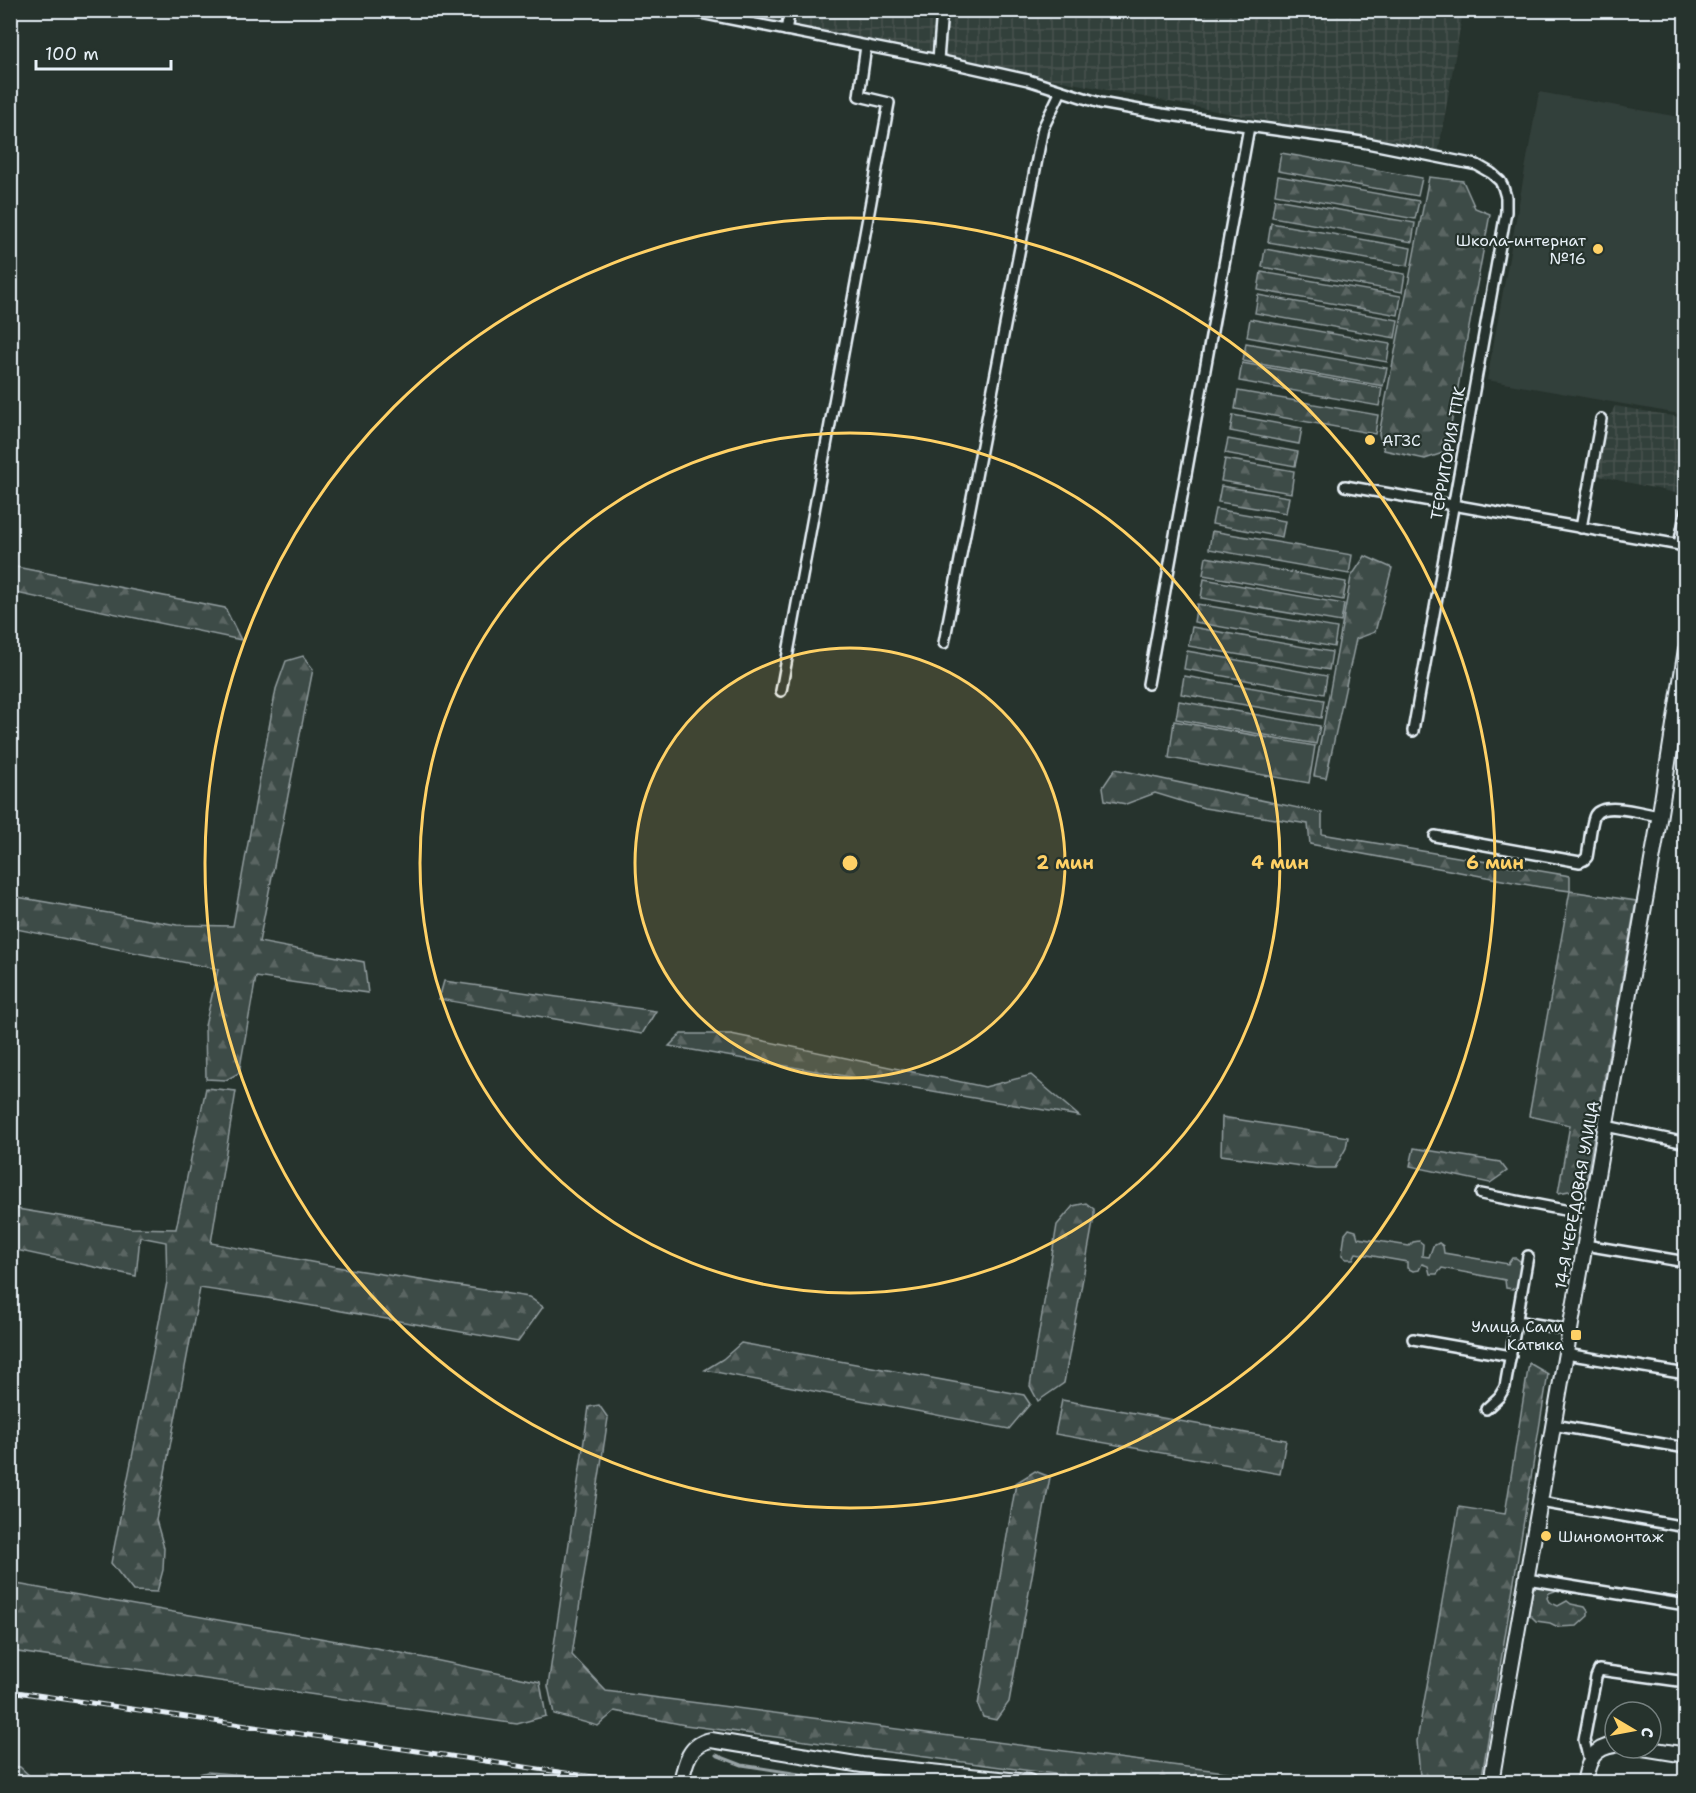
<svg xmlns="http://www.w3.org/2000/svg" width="1696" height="1793" viewBox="0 0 1696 1793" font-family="'Shantell Sans',sans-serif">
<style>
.built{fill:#333f3a}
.industrial{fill:url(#industrial-grid)}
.green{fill:#3e4b47;stroke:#939ea0;stroke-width:1.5}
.forest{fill:url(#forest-firs);stroke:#939ea0;stroke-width:1.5}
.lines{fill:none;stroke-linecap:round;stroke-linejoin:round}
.stream{stroke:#98a3a5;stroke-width:3}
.street-casing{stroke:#e8f1f8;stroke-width:14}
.secondary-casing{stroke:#e8f1f8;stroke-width:18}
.street{stroke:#26332d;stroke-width:9}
.secondary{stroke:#26332d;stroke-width:14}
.rail-casing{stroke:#e8f1f8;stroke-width:5}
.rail{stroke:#26332d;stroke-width:3;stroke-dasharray:9;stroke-linecap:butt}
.ring{fill:none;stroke:#ffd166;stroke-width:3}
.poi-dot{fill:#ffd166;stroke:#26332d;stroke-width:2}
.labels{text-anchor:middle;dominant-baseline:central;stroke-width:4.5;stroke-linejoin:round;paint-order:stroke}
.poi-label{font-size:16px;fill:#e8f1f8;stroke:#26332d;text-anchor:end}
.street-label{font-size:16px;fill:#e8f1f8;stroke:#26332d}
.centre{fill:#ffd166;stroke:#26332d;stroke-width:3}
.ring-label{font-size:18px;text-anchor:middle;font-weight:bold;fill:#ffd166;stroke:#26332d;stroke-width:4.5;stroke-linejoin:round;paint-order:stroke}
</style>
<defs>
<pattern id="industrial-grid" width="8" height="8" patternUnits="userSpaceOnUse" patternTransform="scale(1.5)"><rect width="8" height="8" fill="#333f3a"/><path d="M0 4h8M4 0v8" fill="none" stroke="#47524e"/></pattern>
<pattern id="forest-firs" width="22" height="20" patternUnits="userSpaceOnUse" patternTransform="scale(1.5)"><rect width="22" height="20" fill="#3e4b47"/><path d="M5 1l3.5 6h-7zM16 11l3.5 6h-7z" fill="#5a6562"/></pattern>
</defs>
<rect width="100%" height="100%" fill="#26332d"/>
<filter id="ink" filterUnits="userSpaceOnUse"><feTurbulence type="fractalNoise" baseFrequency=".0167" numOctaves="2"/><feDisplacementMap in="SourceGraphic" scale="12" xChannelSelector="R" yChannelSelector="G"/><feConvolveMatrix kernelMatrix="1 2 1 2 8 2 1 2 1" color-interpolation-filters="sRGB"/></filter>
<g filter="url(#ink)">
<!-- built -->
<path class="built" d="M 1539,92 L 1685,118 L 1685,415 L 1487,380 Z"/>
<!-- industrial -->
<g class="industrial">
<path d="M 701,11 L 1463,11 L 1438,154 Z"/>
<path d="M 1615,406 L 1685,418 L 1685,473 L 1680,494 L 1595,475 L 1603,429 Z"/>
</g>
<!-- green -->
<path class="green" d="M 1349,1229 L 1356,1231 L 1358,1238 L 1409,1246 L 1413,1242 L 1419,1241 L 1423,1244 L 1422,1256 L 1429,1257 L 1433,1246 L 1439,1243 L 1443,1246 L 1444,1253 L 1508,1264 L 1512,1258 L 1516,1258 L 1521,1262 L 1522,1265 L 1517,1287 L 1513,1289 L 1506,1288 L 1505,1280 L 1442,1268 L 1437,1274 L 1430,1274 L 1428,1266 L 1422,1264 L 1419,1270 L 1413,1271 L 1407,1268 L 1407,1262 L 1356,1253 L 1353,1259 L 1346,1259 L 1342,1255 L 1345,1234 Z"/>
<!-- forest -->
<g class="forest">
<path d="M 1281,153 L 1422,178 L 1418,196 L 1278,171 Z"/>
<path d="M 1278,176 L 1419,201 L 1415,219 L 1275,194 Z"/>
<path d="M 1429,177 L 1463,181 L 1475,208 L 1490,214 L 1446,452 L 1425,459 L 1384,450 L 1379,434 Z"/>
<path d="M 1275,199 L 1415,223 L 1412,242 L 1272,217 Z"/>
<path d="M 1271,223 L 1411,248 L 1408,266 L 1268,242 Z"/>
<path d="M 1265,249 L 1405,274 L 1402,292 L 1262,267 Z"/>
<path d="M 1261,272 L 1401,296 L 1398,315 L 1258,290 Z"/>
<path d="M 1258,295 L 1398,320 L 1395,338 L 1255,313 Z"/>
<path d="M 1250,319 L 1390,344 L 1387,362 L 1247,337 Z"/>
<path d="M 1246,343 L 1387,368 L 1383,386 L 1243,361 Z"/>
<path d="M 1242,363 L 1382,388 L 1379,406 L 1239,381 Z"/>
<path d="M 1238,391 L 1378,415 L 1375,434 L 1235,409 Z"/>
<path d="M 1233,415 L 1302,428 L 1299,444 L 1230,431 Z"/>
<path d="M 1228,439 L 1298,452 L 1295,466 L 1225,453 Z"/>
<path d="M 1225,459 L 1294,471 L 1291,493 L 1221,481 Z"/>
<path d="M 1221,486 L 1289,497 L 1286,513 L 1218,502 Z"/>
<path d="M 1215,509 L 1285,521 L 1282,537 L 1212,524 Z"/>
<path d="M 1212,531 L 1352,555 L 1349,574 L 1209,549 Z"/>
<path d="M 1365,556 L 1392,568 L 1375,632 L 1356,639 L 1326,778 L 1314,776 L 1351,577 Z"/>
<path d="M 1206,557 L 1346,582 L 1343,600 L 1203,575 Z"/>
<path d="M 11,566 L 225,608 L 241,640 L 11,592 Z"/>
<path d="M 1204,579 L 1344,604 L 1341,622 L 1201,598 Z"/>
<path d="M 1197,604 L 1337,628 L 1334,647 L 1194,622 Z"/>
<path d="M 1192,627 L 1332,652 L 1329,670 L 1188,646 Z"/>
<path d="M 1187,651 L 1327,676 L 1324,694 L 1184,669 Z"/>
<path d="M 303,656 L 313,669 L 259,942 L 364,962 L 368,993 L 256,977 L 239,1073 L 226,1080 L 206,1079 L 205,1026 L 218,969 L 11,928 L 11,896 L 177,925 L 233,926 L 276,689 L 286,661 Z"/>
<path d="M 1184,676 L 1324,700 L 1321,718 L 1181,694 Z"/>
<path d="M 1179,701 L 1320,726 L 1316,744 L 1176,719 Z"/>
<path d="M 1174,721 L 1315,746 L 1309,783 L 1169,758 Z"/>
<path d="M 1115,769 L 1322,813 L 1322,834 L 1570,876 L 1570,891 L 1636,901 L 1585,1188 L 1558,1193 L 1570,1125 L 1529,1116 L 1570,891 L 1540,887 L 1310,844 L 1308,824 L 1204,808 L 1155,793 L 1126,804 L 1105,800 L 1103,787 Z"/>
<path d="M 444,981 L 656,1011 L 642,1034 L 439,999 Z"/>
<path d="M 681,1034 L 731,1034 L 985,1087 L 1031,1075 L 1079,1116 L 669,1046 Z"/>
<path d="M 206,1088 L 236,1091 L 211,1243 L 343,1268 L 529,1297 L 543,1307 L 518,1342 L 267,1298 L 200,1288 L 156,1520 L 164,1548 L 163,1570 L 157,1592 L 133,1591 L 111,1563 L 167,1282 L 166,1242 L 140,1237 L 136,1276 L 11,1249 L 11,1208 L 131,1228 L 176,1229 Z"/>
<path d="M 1222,1117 L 1348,1137 L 1346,1148 L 1335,1168 L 1316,1168 L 1221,1155 Z"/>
<path d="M 1414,1148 L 1500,1162 L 1507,1171 L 1490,1183 L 1410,1166 Z"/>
<path d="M 1086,1203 L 1094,1209 L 1094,1217 L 1064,1383 L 1038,1401 L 1030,1386 L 1057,1225 L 1073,1206 Z"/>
<path d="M 741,1343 L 1024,1395 L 1030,1404 L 1009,1429 L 705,1370 L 723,1359 Z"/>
<path d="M 1529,1363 L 1548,1374 L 1481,1782 L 1441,1782 L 1420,1776 L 1417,1741 L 1459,1507 L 1505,1514 Z"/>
<path d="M 1062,1400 L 1286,1440 L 1280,1474 L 1055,1434 Z"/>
<path d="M 599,1405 L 608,1418 L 572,1655 L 606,1691 L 1302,1782 L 1114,1782 L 685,1725 L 615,1711 L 598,1726 L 554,1714 L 548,1686 L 589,1407 Z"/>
<path d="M 1035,1471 L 1050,1477 L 1009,1702 L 996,1720 L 983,1717 L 978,1705 L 1016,1483 Z"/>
<path d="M 11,1583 L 387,1650 L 540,1682 L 546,1716 L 517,1724 L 11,1651 Z"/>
<path d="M 1542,1583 L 1556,1587 L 1555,1591 L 1549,1593 L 1547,1598 L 1549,1602 L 1558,1606 L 1567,1601 L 1571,1604 L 1585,1607 L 1588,1611 L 1588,1616 L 1577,1626 L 1558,1627 L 1550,1623 L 1536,1621 L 1529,1614 L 1533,1589 Z"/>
<path d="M 11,1766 L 20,1767 L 32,1778 L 31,1782 L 11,1782 Z"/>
<path d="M 207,1772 L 332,1782 L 169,1782 Z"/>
<path d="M 46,1773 L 78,1779 L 110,1776 L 135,1782 L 44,1782 Z"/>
</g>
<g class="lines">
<!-- stream -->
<path class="stream" d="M 716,1755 L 742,1765 L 850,1782"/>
<!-- street casing -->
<g class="street-casing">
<g id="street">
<path d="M 685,10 L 938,60 L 1028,80 L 1100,103 L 1162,114 L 1362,142 L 1477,165 L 1491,173 L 1500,181 L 1503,187 L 1506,197 L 1506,212 L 1413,731"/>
<path d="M 786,30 L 790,10"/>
<path d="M 938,60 L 942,10"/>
<path d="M 1345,486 L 1686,546"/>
<path d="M 1581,528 L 1601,419"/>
<path d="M 1679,545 L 1686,510"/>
<path d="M 944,643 L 1043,128 L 1061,91"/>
<path d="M 1148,684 L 1249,127"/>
<path d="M 781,691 L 889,103 L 859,96 L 866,46"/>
<path d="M 1435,836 L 1580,862 L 1584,860 L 1587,857 C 1589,848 1591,821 1595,815 C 1604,801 1645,814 1659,816"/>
<path d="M 1606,1126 L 1686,1143"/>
<path d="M 1481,1194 L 1590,1215"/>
<path d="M 1585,1245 L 1686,1262"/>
<path d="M 1517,1321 L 1570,1330"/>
<path d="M 1413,1339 L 1511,1356"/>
<path d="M 1566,1354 L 1686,1374"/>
<path d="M 1486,1409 L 1499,1397 L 1505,1387 L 1528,1256"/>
<path d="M 1553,1425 L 1686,1448"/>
<path d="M 1540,1502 L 1686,1527"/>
<path d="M 1527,1579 L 1686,1605"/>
<path d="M 1589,1761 L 1584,1740 L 1596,1677 L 1599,1670 L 1686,1682"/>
</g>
</g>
<!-- secondary casing -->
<g class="secondary-casing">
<g id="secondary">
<path d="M 1643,1748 L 1686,1755"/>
<path d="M 681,1782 C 685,1763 689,1744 711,1740 L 862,1765 L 1029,1782"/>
<path d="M 1491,1782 L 1657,832 L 1686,649"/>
<path d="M 1584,1782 C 1589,1762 1591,1748 1615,1745"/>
</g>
</g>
<!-- street -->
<use href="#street" class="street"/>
<!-- secondary -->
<use href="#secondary" class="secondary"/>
<!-- rail casing -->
<g class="rail-casing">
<path id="rail" d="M 10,1691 L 627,1782"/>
</g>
<!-- rail -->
<use href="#rail" class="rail"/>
</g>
</g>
<!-- distance rings -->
<circle cx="850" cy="863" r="215" fill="#ffd166" fill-opacity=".12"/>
<g class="ring">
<circle cx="850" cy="863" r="215"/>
<circle cx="850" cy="863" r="430"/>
<circle cx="850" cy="863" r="645"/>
</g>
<!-- markers -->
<g class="poi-dot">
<circle cx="1598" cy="249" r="6"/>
<circle cx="1370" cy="440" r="6"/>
<rect x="1570" y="1329" width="12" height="12" rx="3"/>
<circle cx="1546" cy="1536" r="6"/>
</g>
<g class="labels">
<!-- poi labels -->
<g class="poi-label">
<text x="1586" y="240">Школа-интернат<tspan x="1586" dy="18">№16</tspan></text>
<text x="1382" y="440" text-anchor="start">АГЗС</text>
<text x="1564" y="1326">Улица Сали<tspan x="1564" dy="18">Катыка</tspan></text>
<text x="1558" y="1536" text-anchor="start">Шиномонтаж</text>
</g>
<!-- street labels -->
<g class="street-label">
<text transform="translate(1448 453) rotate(-80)">ТЕРРИТОРИЯ ТПК</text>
<text transform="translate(1577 1195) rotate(-80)">14-Я ЧЕРЕДОВАЯ УЛИЦА</text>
</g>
</g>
<circle cx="850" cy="863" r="9" class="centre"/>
<g class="ring-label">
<text x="1065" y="869">2 мин</text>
<text x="1280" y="869">4 мин</text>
<text x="1495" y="869">6 мин</text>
</g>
<!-- margin -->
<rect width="1696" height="1793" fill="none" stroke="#26332d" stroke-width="36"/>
<rect x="18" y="18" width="1660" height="1757" fill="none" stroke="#e8f1f8" stroke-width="2" filter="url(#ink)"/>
<!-- north arrow -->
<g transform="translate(1633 1730) rotate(100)"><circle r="28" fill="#26332d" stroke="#747f7e" stroke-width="1.5"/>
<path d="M0-4.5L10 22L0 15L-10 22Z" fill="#ffd166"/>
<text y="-9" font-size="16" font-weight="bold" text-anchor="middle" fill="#e8f1f8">С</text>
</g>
<!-- scale -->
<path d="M36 60v9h135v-9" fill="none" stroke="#e8f1f8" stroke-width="3"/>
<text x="45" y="60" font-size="18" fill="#e8f1f8" stroke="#26332d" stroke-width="4.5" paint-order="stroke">100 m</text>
</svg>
